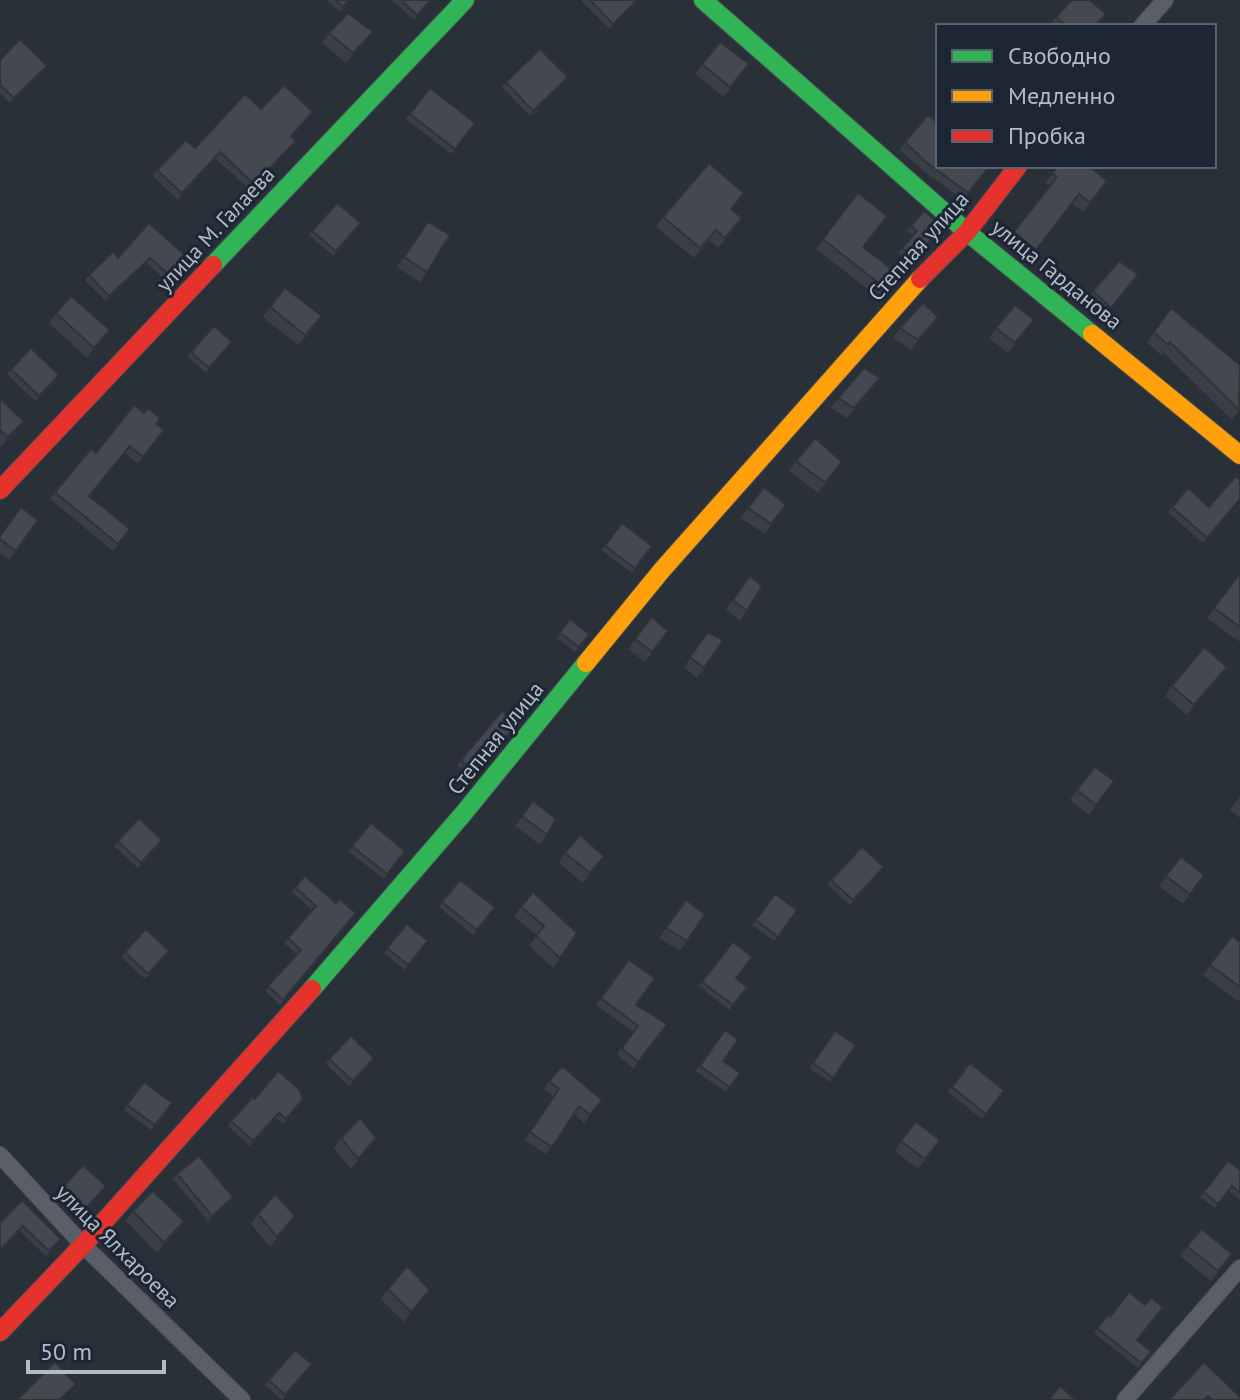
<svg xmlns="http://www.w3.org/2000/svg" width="1240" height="1400" viewBox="0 0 1240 1400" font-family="'PT Sans',sans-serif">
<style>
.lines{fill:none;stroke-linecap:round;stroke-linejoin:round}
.street-casing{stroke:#484c53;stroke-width:18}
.fast-casing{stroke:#484c53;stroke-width:20}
.slow-casing{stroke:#484c53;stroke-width:20}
.jam-casing{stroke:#484c53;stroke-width:20}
.street{stroke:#5a5e66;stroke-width:16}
.fast{stroke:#30b455;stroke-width:18}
.slow{stroke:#ff9f0a;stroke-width:18}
.jam{stroke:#e5322d;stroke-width:18}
.wall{fill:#3a3f45}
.shaded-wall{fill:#303338}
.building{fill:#444950;stroke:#303338;stroke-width:2}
.labels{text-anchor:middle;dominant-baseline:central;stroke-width:6;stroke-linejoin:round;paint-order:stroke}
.street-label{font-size:22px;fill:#b4bcc9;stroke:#1d2633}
</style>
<rect width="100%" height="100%" fill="#2a3038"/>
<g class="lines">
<!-- street casing -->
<g class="street-casing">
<g id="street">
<path d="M 1142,26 L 1165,0"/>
<path d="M 0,1155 L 83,1245 L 242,1400"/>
<path d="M 1125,1400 L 1240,1268"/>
</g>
</g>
<!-- fast casing -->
<g class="fast-casing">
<g id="fast">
<path d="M 703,0 L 967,232 L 1092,334"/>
<path d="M 213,265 L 465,0"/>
<path d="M 312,989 L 463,814 L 586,663"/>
</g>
</g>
<!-- slow casing -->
<g class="slow-casing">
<g id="slow">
<path d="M 1092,334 L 1240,455"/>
<path d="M 586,663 L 662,570 L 920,279"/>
</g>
</g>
<!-- jam casing -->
<g class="jam-casing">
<g id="jam">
<path d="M 920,279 L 967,232 L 1018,166"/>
<path d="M 0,490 L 213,265"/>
<path d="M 0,1332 L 83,1245 L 312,989"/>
</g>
</g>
<!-- street -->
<use href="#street" class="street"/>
<!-- fast -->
<use href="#fast" class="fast"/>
<!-- slow -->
<use href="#slow" class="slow"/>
<!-- jam -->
<use href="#jam" class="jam"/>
</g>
<!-- wall -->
<g class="wall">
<path d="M 326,0 L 350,0 L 340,12 Z"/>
<path d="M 392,0 L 432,0 L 414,20 Z"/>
<path d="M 581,0 L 639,0 L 609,29 Z"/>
<path d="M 1056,17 L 1097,26 L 1050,26 Z"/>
<path d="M 373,32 L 366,42 L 346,63 L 322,43 L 329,33 Z"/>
<path d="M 0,60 L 43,71 L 10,103 L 0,93 Z"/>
<path d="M 702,64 L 742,74 L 724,97 L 695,74 Z"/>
<path d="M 506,82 L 564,82 L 530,116 L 502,87 Z"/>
<path d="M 430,88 L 475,123 L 451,154 L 406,119 Z"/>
<path d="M 261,109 L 313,112 L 292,137 L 292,147 L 250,190 L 216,159 L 178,200 L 153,176 L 157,170 Z"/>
<path d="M 905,142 L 989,167 L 963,200 L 921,169 L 900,150 Z"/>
<path d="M 1058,166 L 1107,181 L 1083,212 L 1072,204 L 1029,260 L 1007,242 L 1050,186 L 1045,183 Z"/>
<path d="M 744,193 L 732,210 L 742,218 L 735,228 L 718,248 L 709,240 L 694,258 L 656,227 L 663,217 Z"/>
<path d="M 924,211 L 942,226 L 911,264 L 898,253 L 913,235 L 907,231 Z"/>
<path d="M 887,216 L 863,247 L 898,274 L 879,298 L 816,249 L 823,239 Z"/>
<path d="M 428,222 L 427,272 L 420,282 L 397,267 Z"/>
<path d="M 357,228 L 333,256 L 309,235 L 312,231 Z"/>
<path d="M 185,255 L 165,279 L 146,263 L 106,301 L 85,280 L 89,275 L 118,258 Z"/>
<path d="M 1138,274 L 1104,318 L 1086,300 L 1093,291 Z"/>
<path d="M 270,307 L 315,326 L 298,345 L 263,317 Z"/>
<path d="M 1171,308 L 1240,409 L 1232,420 L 1163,352 L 1161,355 L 1147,342 Z"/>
<path d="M 56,313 L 103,340 L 87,358 L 49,323 Z"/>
<path d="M 938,317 L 932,327 L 911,350 L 893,338 L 900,328 Z"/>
<path d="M 996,328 L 1027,330 L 1008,353 L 989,338 Z"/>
<path d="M 232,342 L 206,373 L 188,357 L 191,352 Z"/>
<path d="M 11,369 L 56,380 L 35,401 L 7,374 Z"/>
<path d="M 873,388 L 847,418 L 831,408 L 838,398 Z"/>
<path d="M 0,399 L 17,431 L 1,447 L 0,446 Z"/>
<path d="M 156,424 L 164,430 L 138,464 L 125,453 L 90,496 L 130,529 L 113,551 L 50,499 L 55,492 L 96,453 Z"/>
<path d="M 796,461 L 835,472 L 818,493 L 789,471 Z"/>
<path d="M 1240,500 L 1203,543 L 1168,512 L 1172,507 L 1209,507 Z"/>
<path d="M 786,505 L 765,534 L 741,518 L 748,508 Z"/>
<path d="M 38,520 L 9,560 L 0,554 L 0,536 Z"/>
<path d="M 622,523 L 652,546 L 632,573 L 601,550 Z"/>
<path d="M 1239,575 L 1240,576 L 1240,642 L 1207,618 Z"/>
<path d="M 750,576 L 762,586 L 740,621 L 726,609 Z"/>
<path d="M 652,617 L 668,631 L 645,662 L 628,649 Z"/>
<path d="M 570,619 L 589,634 L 575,652 L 557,638 Z"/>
<path d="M 708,632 L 723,640 L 697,678 L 684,667 Z"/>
<path d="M 1220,676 L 1187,715 L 1165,696 L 1172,686 Z"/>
<path d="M 514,729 L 472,778 L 457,765 L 461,760 Z"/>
<path d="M 1077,790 L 1107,791 L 1089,815 L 1070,800 Z"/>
<path d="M 1240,796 L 1240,818 L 1230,810 Z"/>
<path d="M 533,801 L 547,835 L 540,845 L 515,826 Z"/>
<path d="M 118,841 L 159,845 L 138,868 L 114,846 Z"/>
<path d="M 352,846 L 405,851 L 384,879 L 348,851 Z"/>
<path d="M 565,853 L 604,856 L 583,883 L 559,863 Z"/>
<path d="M 880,872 L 850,905 L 828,885 L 831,880 Z"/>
<path d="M 1204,875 L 1183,904 L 1159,886 L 1166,876 Z"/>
<path d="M 460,880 L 495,907 L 473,935 L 439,907 Z"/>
<path d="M 295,887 L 336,903 L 356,913 L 280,1005 L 265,991 L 297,954 L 284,943 L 312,910 L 292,892 Z"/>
<path d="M 775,894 L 797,910 L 774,941 L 752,925 Z"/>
<path d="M 686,900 L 705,914 L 680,951 L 659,938 Z"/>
<path d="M 521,907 L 577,933 L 553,968 L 529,946 L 537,935 L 514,917 Z"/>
<path d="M 407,924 L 424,946 L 405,970 L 384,953 Z"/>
<path d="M 1232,936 L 1240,942 L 1240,999 L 1238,1001 L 1203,975 Z"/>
<path d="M 733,942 L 736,978 L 747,987 L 729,1010 L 699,986 Z"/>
<path d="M 169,951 L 145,979 L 121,957 L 125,952 Z"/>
<path d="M 629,960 L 636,1005 L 667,1024 L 633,1069 L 617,1054 L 633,1032 L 596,1005 Z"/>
<path d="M 725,1030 L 723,1061 L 740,1073 L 726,1092 L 696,1071 Z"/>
<path d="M 835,1031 L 856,1045 L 830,1082 L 809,1068 Z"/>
<path d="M 329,1059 L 371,1063 L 349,1086 L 326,1064 Z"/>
<path d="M 970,1063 L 1004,1090 L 982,1119 L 948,1092 Z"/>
<path d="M 549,1081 L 602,1100 L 584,1123 L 574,1114 L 546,1154 L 525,1140 L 553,1097 L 544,1089 Z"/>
<path d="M 144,1082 L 172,1103 L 151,1130 L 124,1110 Z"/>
<path d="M 255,1099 L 300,1104 L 283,1124 L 276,1118 L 250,1146 L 228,1126 L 231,1121 Z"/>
<path d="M 341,1138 L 376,1138 L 351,1169 L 334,1148 Z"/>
<path d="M 901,1141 L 933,1150 L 918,1169 L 895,1151 Z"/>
<path d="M 1240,1170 L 1240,1200 L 1228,1191 L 1215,1208 L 1200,1197 L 1204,1192 Z"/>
<path d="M 177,1174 L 230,1202 L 208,1221 L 173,1179 Z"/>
<path d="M 106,1186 L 82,1214 L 58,1193 L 62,1188 Z"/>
<path d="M 22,1200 L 61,1239 L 46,1256 L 20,1231 L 0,1251 L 0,1223 Z"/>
<path d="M 133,1211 L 184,1221 L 177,1231 L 157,1253 L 126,1221 Z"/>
<path d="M 258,1214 L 295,1216 L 270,1247 L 251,1224 Z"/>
<path d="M 1187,1246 L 1232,1254 L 1211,1281 L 1180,1256 Z"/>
<path d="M 388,1289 L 430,1290 L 404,1322 L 381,1299 Z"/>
<path d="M 1108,1315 L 1152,1352 L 1138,1368 L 1094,1333 Z"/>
<path d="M 308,1369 L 282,1400 L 265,1385 L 269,1380 Z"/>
</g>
<!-- shaded-wall -->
<g class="shaded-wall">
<path d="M 637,0 L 639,0 L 609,29 L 613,24 Z"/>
<path d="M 373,32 L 366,42 L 346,63 L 353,53 Z"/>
<path d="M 47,66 L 43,71 L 10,103 L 14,98 Z"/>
<path d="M 568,77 L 564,82 L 530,116 L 533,111 Z"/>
<path d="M 296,141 L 292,147 L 250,190 L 254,184 Z"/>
<path d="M 220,152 L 216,159 L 178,200 L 182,193 Z"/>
<path d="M 150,258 L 146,263 L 106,301 L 109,296 Z"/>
<path d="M 938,317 L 932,327 L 911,350 L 918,340 Z"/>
<path d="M 110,330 L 103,340 L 87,358 L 94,348 Z"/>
<path d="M 880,378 L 873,388 L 847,418 L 854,408 Z"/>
<path d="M 24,421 L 17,431 L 1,447 L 8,437 Z"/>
<path d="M 1227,667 L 1220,676 L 1187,715 L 1194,705 Z"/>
<path d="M 233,1197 L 230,1202 L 208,1221 L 212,1216 Z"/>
<path d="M 184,1221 L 177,1231 L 157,1253 L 164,1243 Z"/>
<path d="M 430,1290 L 423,1300 L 404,1322 L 411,1312 Z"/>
</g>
<!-- building -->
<g class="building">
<path d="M 335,0 L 349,0 L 343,7 Z"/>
<path d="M 401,0 L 431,0 L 417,15 Z"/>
<path d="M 590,0 L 637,0 L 613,24 Z"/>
<path d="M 1072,0 L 1090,0 L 1106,14 L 1095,26 L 1066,26 L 1056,17 Z"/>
<path d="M 348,13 L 373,32 L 353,53 L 329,33 Z"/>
<path d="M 20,39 L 47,66 L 14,98 L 0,85 L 0,60 Z"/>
<path d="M 720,42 L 749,64 L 730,87 L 702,64 Z"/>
<path d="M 540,49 L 568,77 L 533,111 L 506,82 Z"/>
<path d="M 284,85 L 313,112 L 291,136 L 296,141 L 254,184 L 220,152 L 182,193 L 157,170 L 186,140 L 195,148 L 245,94 L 261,109 Z"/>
<path d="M 430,88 L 475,123 L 455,149 L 410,114 Z"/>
<path d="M 928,115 L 938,123 L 938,166 L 989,167 L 968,193 L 926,162 L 905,142 Z"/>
<path d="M 709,163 L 744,193 L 731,209 L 742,218 L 725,238 L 716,230 L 700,248 L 663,217 Z"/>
<path d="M 1058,166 L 1089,166 L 1107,181 L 1090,203 L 1079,194 L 1036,250 L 1014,232 L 1057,177 L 1052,173 Z"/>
<path d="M 858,193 L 887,216 L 863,247 L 898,274 L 886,289 L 823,239 Z"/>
<path d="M 337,203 L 361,223 L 336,251 L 312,231 Z"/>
<path d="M 924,211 L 942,226 L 915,259 L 902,248 L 917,231 L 911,226 Z"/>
<path d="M 428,222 L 450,235 L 427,272 L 404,257 Z"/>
<path d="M 149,223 L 185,255 L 168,274 L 150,258 L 109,296 L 89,275 L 113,252 L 118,258 Z"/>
<path d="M 1119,261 L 1138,274 L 1111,308 L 1093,291 Z"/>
<path d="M 285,288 L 322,316 L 305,335 L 270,307 Z"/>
<path d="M 71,296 L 110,330 L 94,348 L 56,313 Z"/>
<path d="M 923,303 L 938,317 L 918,340 L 900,328 Z"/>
<path d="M 1015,305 L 1034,320 L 1015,343 L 996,328 Z"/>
<path d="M 1171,308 L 1240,365 L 1239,410 L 1170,342 L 1168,345 L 1154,332 Z"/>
<path d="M 214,326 L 232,342 L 209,368 L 191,352 Z"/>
<path d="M 31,348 L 59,375 L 39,396 L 11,369 Z"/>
<path d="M 864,368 L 880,378 L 854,408 L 838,398 Z"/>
<path d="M 0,399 L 24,421 L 8,437 L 0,430 Z"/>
<path d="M 134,405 L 144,413 L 148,408 L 160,418 L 156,424 L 164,430 L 143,457 L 130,446 L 89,496 L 130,529 L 118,544 L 55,492 L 91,449 L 96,453 Z"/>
<path d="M 815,438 L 842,462 L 825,483 L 796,461 Z"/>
<path d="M 1236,476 L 1240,480 L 1240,499 L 1207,538 L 1172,507 L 1188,488 L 1209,507 Z"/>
<path d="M 764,487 L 786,505 L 771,524 L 748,508 Z"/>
<path d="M 21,507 L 38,520 L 16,551 L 0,539 L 0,536 Z"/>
<path d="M 622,523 L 652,546 L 635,568 L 605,546 Z"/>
<path d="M 1239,575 L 1240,576 L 1240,627 L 1214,608 Z"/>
<path d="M 750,576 L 762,586 L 747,611 L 733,600 Z"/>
<path d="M 652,617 L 668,631 L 652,652 L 635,639 Z"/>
<path d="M 570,619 L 589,634 L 579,647 L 560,633 Z"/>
<path d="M 708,632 L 723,640 L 704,668 L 690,657 Z"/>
<path d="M 1204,647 L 1227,667 L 1194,705 L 1172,686 Z"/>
<path d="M 502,711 L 517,724 L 476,773 L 461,760 Z"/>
<path d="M 1095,767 L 1114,781 L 1096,805 L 1077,790 Z"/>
<path d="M 533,801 L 556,819 L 547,835 L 522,816 Z"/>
<path d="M 139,818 L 162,840 L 141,863 L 118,841 Z"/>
<path d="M 371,823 L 405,851 L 387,874 L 352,846 Z"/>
<path d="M 580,835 L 604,856 L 590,873 L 565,853 Z"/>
<path d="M 862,847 L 884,867 L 853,900 L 831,880 Z"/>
<path d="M 1181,857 L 1204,875 L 1190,894 L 1166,876 Z"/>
<path d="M 305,876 L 336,903 L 339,899 L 356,913 L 283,1000 L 268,986 L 301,950 L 288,938 L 316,906 L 295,887 Z"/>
<path d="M 460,880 L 495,907 L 477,930 L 442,902 Z"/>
<path d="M 533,892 L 577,933 L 560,958 L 536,936 L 544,926 L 521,907 Z"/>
<path d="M 775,894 L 797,910 L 778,937 L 756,920 Z"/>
<path d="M 686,900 L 705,914 L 687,941 L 666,928 Z"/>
<path d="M 407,924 L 428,941 L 408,965 L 387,948 Z"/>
<path d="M 146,929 L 169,951 L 148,974 L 125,952 Z"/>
<path d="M 1232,936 L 1240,942 L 1240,987 L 1210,965 Z"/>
<path d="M 733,942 L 752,957 L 736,978 L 747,987 L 733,1005 L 702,982 Z"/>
<path d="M 629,960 L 655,978 L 636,1005 L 667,1024 L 638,1062 L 622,1048 L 638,1026 L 601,998 Z"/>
<path d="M 725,1030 L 738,1040 L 723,1061 L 740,1073 L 730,1087 L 700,1066 Z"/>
<path d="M 835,1031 L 856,1045 L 833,1078 L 813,1063 Z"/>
<path d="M 351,1036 L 374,1058 L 353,1081 L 329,1059 Z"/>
<path d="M 970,1063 L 1004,1090 L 986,1114 L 952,1087 Z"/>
<path d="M 562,1066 L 602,1100 L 590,1115 L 579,1106 L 552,1147 L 530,1132 L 559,1089 L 549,1081 Z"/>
<path d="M 278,1071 L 299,1089 L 303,1099 L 286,1119 L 279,1113 L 253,1141 L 231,1121 L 253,1097 L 255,1099 Z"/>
<path d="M 144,1082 L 172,1103 L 155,1125 L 127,1105 Z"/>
<path d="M 360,1118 L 376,1138 L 358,1159 L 341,1138 Z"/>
<path d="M 916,1122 L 940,1140 L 925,1159 L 901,1141 Z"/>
<path d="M 199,1156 L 233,1197 L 212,1216 L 177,1174 Z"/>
<path d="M 1228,1161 L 1240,1170 L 1240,1193 L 1232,1186 L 1218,1204 L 1204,1192 Z"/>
<path d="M 83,1165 L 106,1186 L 85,1209 L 62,1188 Z"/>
<path d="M 153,1191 L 184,1221 L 164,1243 L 133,1211 Z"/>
<path d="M 275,1194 L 295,1216 L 277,1237 L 258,1214 Z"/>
<path d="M 22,1200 L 61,1239 L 49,1251 L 23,1226 L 0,1250 L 0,1223 Z"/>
<path d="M 1202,1229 L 1232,1254 L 1218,1271 L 1187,1246 Z"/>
<path d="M 407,1266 L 430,1290 L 411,1312 L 388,1289 Z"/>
<path d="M 1129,1292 L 1145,1305 L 1151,1298 L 1163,1307 L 1137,1340 L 1152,1352 L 1141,1363 L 1097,1328 L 1108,1315 L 1110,1317 Z"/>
<path d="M 295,1350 L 312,1364 L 285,1395 L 269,1380 Z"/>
<path d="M 55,1362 L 76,1384 L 59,1400 L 17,1400 Z"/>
<path d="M 1204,1362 L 1239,1396 L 1240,1395 L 1240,1400 L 1212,1400 L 1208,1396 L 1204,1400 L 1169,1400 Z"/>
<path d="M 1060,1386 L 1076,1400 L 1052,1400 L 1050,1398 Z"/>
</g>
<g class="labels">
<!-- street labels -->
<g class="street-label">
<text transform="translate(215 229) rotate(-47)">улица М. Галаева</text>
<text transform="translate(918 246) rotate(-48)">Степная улица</text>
<text transform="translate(1057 274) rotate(39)">улица Гарданова</text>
<text transform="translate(495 738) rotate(-51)">Степная улица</text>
<text transform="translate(118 1246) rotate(45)">улица Ялхароева</text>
</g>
</g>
<!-- legend -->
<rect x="936" y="24" width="280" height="144" fill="#1d2633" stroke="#59626f" stroke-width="2"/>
<rect x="952" y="50" width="40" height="12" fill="#30b455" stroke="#59626f" stroke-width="2"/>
<text x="1008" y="64" font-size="24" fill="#b4bcc9">Свободно</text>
<rect x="952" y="90" width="40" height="12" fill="#ff9f0a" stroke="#59626f" stroke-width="2"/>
<text x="1008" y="104" font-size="24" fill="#b4bcc9">Медленно</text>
<rect x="952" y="130" width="40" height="12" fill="#e5322d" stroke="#59626f" stroke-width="2"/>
<text x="1008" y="144" font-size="24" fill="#b4bcc9">Пробка</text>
<!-- scale -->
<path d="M28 1360v12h136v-12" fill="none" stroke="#b4bcc9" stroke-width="4"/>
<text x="40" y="1360" font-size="24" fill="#b4bcc9" stroke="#1d2633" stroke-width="6" paint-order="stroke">50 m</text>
</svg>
